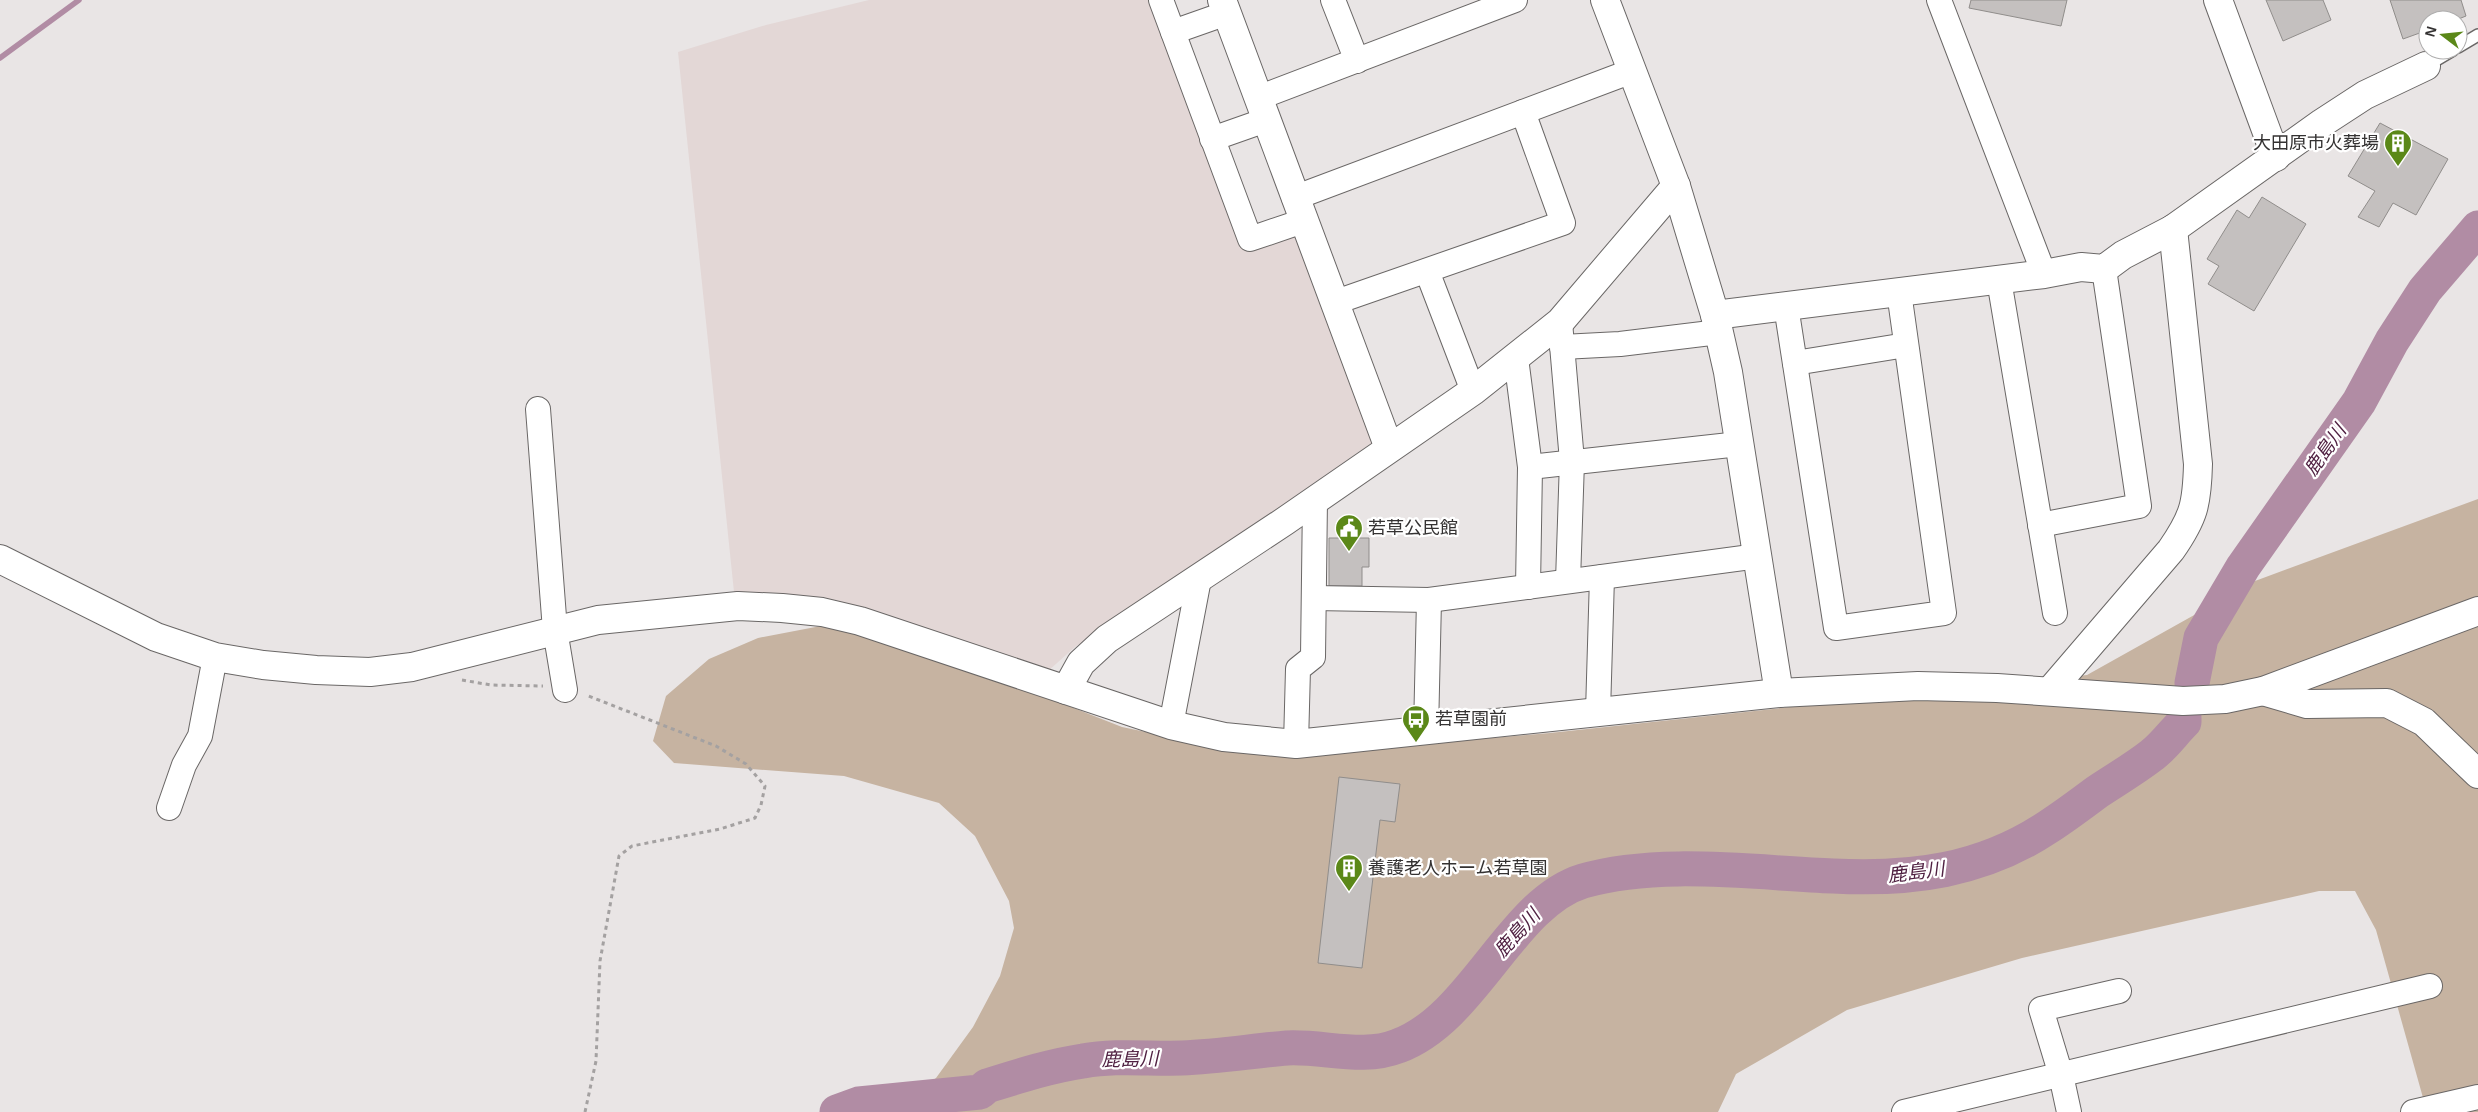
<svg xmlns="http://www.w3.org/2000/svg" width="2478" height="1112" viewBox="0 0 2478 1112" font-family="Arial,'Noto Sans JP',sans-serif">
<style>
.built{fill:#e3d7d6}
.green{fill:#c6b3a1}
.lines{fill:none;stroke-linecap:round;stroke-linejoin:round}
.stream{stroke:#b18ca4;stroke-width:5.5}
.river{stroke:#b18ca4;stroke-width:35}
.building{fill:#c4c0bf;stroke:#908d8b}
.service-casing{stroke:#6a6766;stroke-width:14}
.minor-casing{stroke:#6a6766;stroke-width:26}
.tertiary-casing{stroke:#6a6766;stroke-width:30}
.path{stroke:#a4a1a1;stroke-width:3;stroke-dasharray:4 4;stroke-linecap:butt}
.service{stroke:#fff;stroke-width:11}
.minor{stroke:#fff;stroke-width:24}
.tertiary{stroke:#fff;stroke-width:28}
.labels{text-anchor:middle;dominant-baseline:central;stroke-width:4.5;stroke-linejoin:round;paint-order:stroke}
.poi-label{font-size:18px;fill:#343232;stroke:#fff;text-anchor:start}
.water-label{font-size:19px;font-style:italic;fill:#502142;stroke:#fff}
</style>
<rect width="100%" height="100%" fill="#e9e5e5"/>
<!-- built -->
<path class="built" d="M 869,0 L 1152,0 L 1242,249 L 1294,235 L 1373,442 L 1117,621 L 1076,646 L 1047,672 L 846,604 L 797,596 L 734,592 L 678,52 L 766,25 Z"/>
<!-- green -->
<path class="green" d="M 2478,499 L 2478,1112 L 2427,1112 L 2376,930 L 2355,891 L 2319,891 L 2022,958 L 1847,1010 L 1736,1074 L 1718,1112 L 891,1112 L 936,1078 L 973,1027 L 1000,976 L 1014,928 L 1009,901 L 975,836 L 939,803 L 844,776 L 674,763 L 653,741 L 666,696 L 709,659 L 758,638 L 826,625 L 870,628 L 1122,727 L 1194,742 L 1340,751 L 1550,733 L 2087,675 L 2255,581 Z"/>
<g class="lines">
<!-- stream -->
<path class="stream" d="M 0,58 L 79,0"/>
<!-- river -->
<g class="river">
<path d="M 2192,683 L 2201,638 L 2243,567 L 2359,402 L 2392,341 L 2425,290 L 2478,228"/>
<path d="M 837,1112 L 859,1104 L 980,1092 L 987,1086 C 1019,1076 1050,1066 1083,1061 C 1116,1055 1148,1059 1182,1058 C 1217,1057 1252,1051 1287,1048 C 1324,1046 1363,1060 1398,1046 C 1474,1018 1511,903 1583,881 C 1658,859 1756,873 1833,876 C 1911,880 1982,871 2048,827 C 2065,816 2081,804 2097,792 C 2115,780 2134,769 2152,755 C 2163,747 2173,733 2184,722 L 2184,718"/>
</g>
</g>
<!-- building -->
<g class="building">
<path d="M 1971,0 L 2067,0 L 2061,26 L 1969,8 Z"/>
<path d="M 2266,0 L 2323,0 L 2331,20 L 2283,41 Z"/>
<path d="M 2390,0 L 2461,0 L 2466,16 L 2456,20 L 2428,20 L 2428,30 L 2403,39 Z"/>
<path d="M 2380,123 L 2448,159 L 2416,215 L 2393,203 L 2379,227 L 2358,217 L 2375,191 L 2348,176 Z"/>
<path d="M 2262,197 L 2306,224 L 2254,311 L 2208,284 L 2219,266 L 2207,259 L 2237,210 L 2249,218 Z"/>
<path d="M 1329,538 L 1369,538 L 1369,567 L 1362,567 L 1362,586 L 1329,586 Z"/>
<path d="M 1339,777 L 1400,784 L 1395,822 L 1380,820 L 1362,968 L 1318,963 Z"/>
</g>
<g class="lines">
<!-- service casing -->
<g class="service-casing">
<g id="service">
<path d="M 2458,47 L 2478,35"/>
<path d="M 2426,66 L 2453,50"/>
</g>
</g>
<!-- minor casing -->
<g class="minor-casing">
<g id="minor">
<path d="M 1161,0 L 1250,239 L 1303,221"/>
<path d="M 1333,0 L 1357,61"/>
<path d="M 1939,0 L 2044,274"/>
<path d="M 1173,32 L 1227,13"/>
<path d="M 1258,98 L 1515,0"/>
<path d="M 1212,139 L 1266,120"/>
<path d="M 1294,198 L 1632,71"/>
<path d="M 1427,271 L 1473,391"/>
<path d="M 1999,280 L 2055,613"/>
<path d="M 1336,302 L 1563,223 L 1523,112"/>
<path d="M 1786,306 L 1836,628 L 1944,613 L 1899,292"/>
<path d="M 1560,322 L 1572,461 L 1568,581"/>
<path d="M 1562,347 L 1620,344 L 1719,332"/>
<path d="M 1516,358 L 1530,467 L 1528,587"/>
<path d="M 1795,363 L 1906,345"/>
<path d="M 538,409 L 555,630 L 565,690"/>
<path d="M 1530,467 L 1739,444"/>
<path d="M 2040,525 L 2139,506 L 2104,269"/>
<path d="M 1314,598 L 1429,600 L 1758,556"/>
<path d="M 1598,712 L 1602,577"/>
<path d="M 1171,725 L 1199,579"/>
<path d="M 1426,731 L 1429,600"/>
<path d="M 1296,744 L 1298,669 L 1313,657 L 1315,499"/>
<path d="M 169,808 L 184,765 L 200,736 L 215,657"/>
<path d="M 1904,1112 L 2430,986"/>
<path d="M 2069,1112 L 2061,1075 L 2041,1009 L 2119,991"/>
<path d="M 2413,1112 L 2478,1097"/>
</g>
</g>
<!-- tertiary casing -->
<g class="tertiary-casing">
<g id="tertiary">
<path d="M 1222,0 L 1389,448"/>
<path d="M 1605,0 L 1676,186 L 1715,315 L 1728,372 L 1779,693"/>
<path d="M 2218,0 L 2276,157"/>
<path d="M 1715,315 L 2044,274 L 2081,267 L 2104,269 L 2123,255 L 2173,229 L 2322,123 L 2365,95 L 2426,66"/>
<path d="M 0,559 L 156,637 L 215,657 L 263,665 L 316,670 L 370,672 L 412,667 L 598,620 L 738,606 L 782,608 L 822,612 L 860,621 L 1171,725 L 1224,737 L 1296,744 L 1779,693 L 1918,686 L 1997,688 L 2183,701 L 2225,699 L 2263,691 L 2478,611"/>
<path d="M 1066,690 L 1081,663 L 1107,639 L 1285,521 L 1473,391 L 1560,322 L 1676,186"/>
<path d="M 2050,691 L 2171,550 C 2194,517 2197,504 2198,464 L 2173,229"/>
<path d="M 2263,691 L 2307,704 L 2387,703 L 2424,722 L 2478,774"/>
</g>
</g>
<!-- path -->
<g class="path">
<path d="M 462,680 L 491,685 L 543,686"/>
<path d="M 585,1112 L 596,1061 L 600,961 L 619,856 L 632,846 L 720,829 L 755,818 L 761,805 L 765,786 L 746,764 L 716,746 L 586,695"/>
</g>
<!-- service -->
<use href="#service" class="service"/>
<!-- minor -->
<use href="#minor" class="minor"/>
<!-- tertiary -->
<use href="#tertiary" class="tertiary"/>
</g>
<!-- icons -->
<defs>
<g id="building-pin" transform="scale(1.4375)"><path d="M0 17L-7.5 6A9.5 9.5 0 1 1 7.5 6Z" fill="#5b8818" stroke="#fff"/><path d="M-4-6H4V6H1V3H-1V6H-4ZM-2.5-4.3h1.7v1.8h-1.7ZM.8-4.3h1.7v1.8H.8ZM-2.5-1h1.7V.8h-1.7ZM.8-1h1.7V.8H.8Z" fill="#fff"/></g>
<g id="civic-pin" transform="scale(1.4375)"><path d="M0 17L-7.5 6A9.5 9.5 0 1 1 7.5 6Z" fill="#5b8818" stroke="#fff"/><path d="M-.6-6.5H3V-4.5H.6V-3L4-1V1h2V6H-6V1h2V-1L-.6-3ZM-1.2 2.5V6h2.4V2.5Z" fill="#fff"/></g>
<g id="bus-pin" transform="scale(1.4375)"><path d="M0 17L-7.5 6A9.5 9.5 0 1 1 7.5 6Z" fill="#5b8818" stroke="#fff"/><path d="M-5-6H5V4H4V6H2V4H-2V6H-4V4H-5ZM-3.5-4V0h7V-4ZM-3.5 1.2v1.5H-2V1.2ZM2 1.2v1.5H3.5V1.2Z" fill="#fff"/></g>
</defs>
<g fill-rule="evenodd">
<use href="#building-pin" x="2398" y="143"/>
<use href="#civic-pin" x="1349" y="528"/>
<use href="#bus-pin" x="1416" y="719"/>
<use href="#building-pin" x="1349" y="868"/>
</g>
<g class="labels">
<!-- poi labels -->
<g class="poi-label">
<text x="2379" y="143" text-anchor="end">大田原市火葬場</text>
<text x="1368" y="528">若草公民館</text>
<text x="1435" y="719">若草園前</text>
<text x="1368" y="868">養護老人ホーム若草園</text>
</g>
<!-- water labels -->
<g class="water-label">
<text transform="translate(2325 450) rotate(-55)">鹿島川</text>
<text transform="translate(1916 872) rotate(-7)">鹿島川</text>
<text transform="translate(1517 933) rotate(-48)">鹿島川</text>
<text transform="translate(1130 1059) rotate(-1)">鹿島川</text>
</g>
</g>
<!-- north arrow -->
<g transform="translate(2443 35) rotate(286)"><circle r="24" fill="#ffffff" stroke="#aeadad"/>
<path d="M0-4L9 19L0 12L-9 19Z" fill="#5b8818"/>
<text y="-8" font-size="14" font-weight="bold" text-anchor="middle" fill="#343232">N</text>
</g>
</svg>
